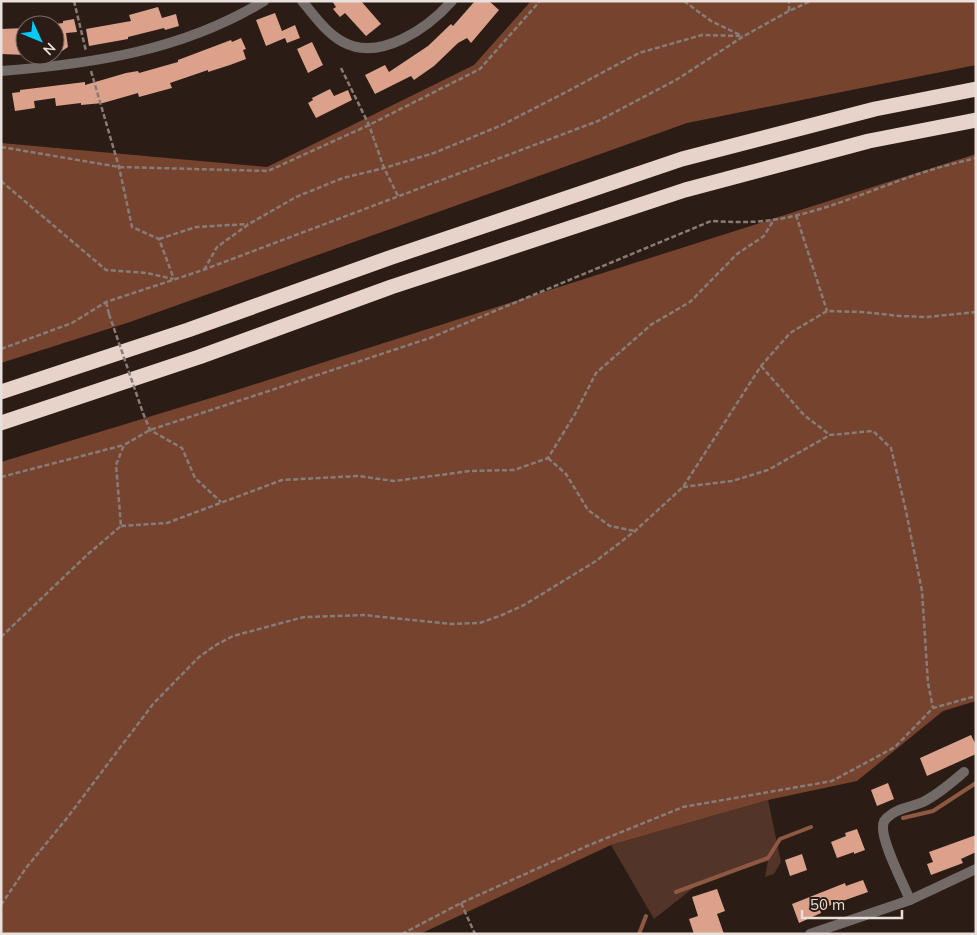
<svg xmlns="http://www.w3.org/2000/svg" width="977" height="935" viewBox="0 0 977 935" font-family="Mulish,sans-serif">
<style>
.green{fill:#523428}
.forest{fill:#76432f}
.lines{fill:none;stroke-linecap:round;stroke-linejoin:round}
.stream{stroke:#8e5843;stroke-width:4}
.building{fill:#dca18a}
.path{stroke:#887c77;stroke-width:2.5;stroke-dasharray:5 2.5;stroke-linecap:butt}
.minor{stroke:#726a67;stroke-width:10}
.motorway{stroke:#e8d3cb;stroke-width:15}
.path-bridge{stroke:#887c77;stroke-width:2.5;stroke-dasharray:5 2.5;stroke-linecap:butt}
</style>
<rect width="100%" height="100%" fill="#2b1c16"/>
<!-- green -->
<path class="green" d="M 768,800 L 781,862 L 774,874 L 765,877 L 768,861 L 697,885 L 654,919 L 611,845 Z"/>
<!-- forest -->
<g class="forest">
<path d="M 531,1 L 976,1 L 976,65 L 687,123 L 130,322 L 1,363 L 1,143 L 267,167 L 474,65 Z"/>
<path d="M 976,154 L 976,701 L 943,711 L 857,781 L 768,800 L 611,845 L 420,934 L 1,934 L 1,462 L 224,394 Z"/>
</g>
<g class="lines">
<!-- stream -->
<g class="stream">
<path d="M 903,818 L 933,811 L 976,783"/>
<path d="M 676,892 L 768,858 L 780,839 L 811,827"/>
<path d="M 639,934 L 646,916"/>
</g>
</g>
<!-- building -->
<g class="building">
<path d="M 332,1 L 361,1 L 381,24 L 366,36 L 345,13 L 340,17 L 333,9 L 336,7 Z"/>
<path d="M 475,1 L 489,1 L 499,10 L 471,43 L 467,38 L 458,43 L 434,66 L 414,80 L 411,76 L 375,94 L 365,75 L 385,65 L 389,72 L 428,46 L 451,24 L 453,26 Z"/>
<path d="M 158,7 L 162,18 L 176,14 L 179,26 L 165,30 L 164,28 L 128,37 L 128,39 L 89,46 L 86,29 L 131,21 L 129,15 Z"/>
<path d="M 275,13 L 282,31 L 295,25 L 300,38 L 287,43 L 285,38 L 266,46 L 256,20 Z"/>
<path d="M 74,19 L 77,32 L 66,33 L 68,47 L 62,51 L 55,49 L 55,24 L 63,23 L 63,21 Z"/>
<path d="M 25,28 L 25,55 L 1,54 L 1,29 Z"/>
<path d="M 241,38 L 246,49 L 243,50 L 246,59 L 230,65 L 208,72 L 208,70 L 170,83 L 172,88 L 139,97 L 138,93 L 103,103 L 81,105 L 81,103 L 56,106 L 55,98 L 34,101 L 35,108 L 15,111 L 12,93 L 20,92 L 20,90 L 85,82 L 85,85 L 126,73 L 138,71 L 139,73 L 178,62 L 178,60 L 231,40 L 232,42 Z"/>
<path d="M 312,42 L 323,65 L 308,73 L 297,49 Z"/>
<path d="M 330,89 L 334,96 L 348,90 L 352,100 L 316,118 L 308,103 L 313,100 L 312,98 Z"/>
<path d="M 971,735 L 976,745 L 976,754 L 927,776 L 920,758 Z"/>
<path d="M 888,783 L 894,799 L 877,806 L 871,790 Z"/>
<path d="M 857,829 L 865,850 L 854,854 L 854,852 L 837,858 L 831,842 L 846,836 L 845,833 Z"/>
<path d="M 976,835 L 976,852 L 961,859 L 963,863 L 931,875 L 927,864 L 933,862 L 929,852 Z"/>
<path d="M 802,854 L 807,870 L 790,876 L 785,860 Z"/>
<path d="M 863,880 L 868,892 L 820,909 L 821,913 L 799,923 L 792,904 L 845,883 L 846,886 Z"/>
<path d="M 717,889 L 725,911 L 717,914 L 724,934 L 694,934 L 689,919 L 698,916 L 692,897 Z"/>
</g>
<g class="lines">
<!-- path -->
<g class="path">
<path d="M 74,1 L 86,51"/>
<path d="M 684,1 L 711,21 L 742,36"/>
<path d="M 789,11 L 789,1"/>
<path d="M 341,68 L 369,125 L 384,168 L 398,196"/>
<path d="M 91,71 L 119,167 L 132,227 L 159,239 L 174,279"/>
<path d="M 1,147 L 119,167 L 268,171 L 369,125 L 480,69 L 540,1"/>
<path d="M 1,181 L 106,270 L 147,273 L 173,279"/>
<path d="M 796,215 L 827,311"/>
<path d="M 159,239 L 196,227 L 248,224"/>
<path d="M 204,270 L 217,247 L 249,224 L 296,197 L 343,178 L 384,168 L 434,153 L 502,125 L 568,91 L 639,53 L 702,35 L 742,36"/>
<path d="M 106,302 L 109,314"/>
<path d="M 1,349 L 72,323 L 106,302 L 203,270 L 598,121 L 676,80 L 744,36 L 789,11 L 811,1"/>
<path d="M 761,366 L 804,415 L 830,435"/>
<path d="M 143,413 L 150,430 L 182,448 L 195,478 L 221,502"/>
<path d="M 548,458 L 566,474 L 588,510 L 610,526 L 635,531"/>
<path d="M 1,477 L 124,445"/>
<path d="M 683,487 L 732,481 L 768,470 L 830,435 L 873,431 L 891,448 L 906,511 L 922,591 L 928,683 L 933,708"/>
<path d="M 121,526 L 167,523 L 282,480 L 358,476 L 394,481 L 470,471 L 514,470 L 548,458 L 575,414 L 596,373 L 652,324 L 690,302 L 737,254 L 764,236 L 773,221"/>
<path d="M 1,637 L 88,554 L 121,526 L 116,465 L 124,445 L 150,430 L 430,338 L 711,221 C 732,222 752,223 772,220 C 828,212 878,186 931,170 C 946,165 961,162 976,158"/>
<path d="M 461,903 L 475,934"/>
<path d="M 1,905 L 26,868 L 67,818 L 153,704 L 199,657 L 216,645 L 233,636 L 304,617 L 364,615 L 451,624 L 480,623 L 502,615 L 524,605 L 596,561 L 635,531 L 683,487 L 761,366 L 790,333 L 827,311 L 862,312 L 900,316 L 927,317 L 976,312"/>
<path d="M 402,934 L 461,903 L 587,846 L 683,807 L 832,781 L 895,747 L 933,708 L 976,696"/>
</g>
<!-- minor -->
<g class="minor">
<path d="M 302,1 C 315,16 326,33 343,42 C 380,62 428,28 452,1"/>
<path d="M 1,71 C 93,64 184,50 264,1"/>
<path d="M 910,900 C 903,883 882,843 883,827 C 883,823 885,819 888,817 C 897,808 912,807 923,802 C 939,794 951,783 964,772"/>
<path d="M 810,934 L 910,900 L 976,869"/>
</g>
<!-- motorway -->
<g class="motorway">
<path d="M 1,392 L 188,330 L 392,257 L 682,159 L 875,109 L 976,89"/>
<path d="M 1,423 L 199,357 L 391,287 L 685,190 L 869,141 L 976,120"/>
</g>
<!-- path-bridge -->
<path class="path-bridge" d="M 109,314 L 143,413"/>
</g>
<!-- border -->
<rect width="977" height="935" fill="none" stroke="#e9dfdb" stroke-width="5"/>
<!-- north arrow -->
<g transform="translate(40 40) rotate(134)"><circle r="24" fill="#2b1c16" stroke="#776a65"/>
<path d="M0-4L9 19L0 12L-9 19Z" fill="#02cbf9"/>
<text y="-8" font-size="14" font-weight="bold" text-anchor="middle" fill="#e9dfdb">N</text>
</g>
<!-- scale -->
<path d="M802 910v8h100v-8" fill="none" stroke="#e9dfdb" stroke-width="2.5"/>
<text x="810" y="910" font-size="15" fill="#e9dfdb" stroke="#2b1c16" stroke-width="4" paint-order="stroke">50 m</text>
</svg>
